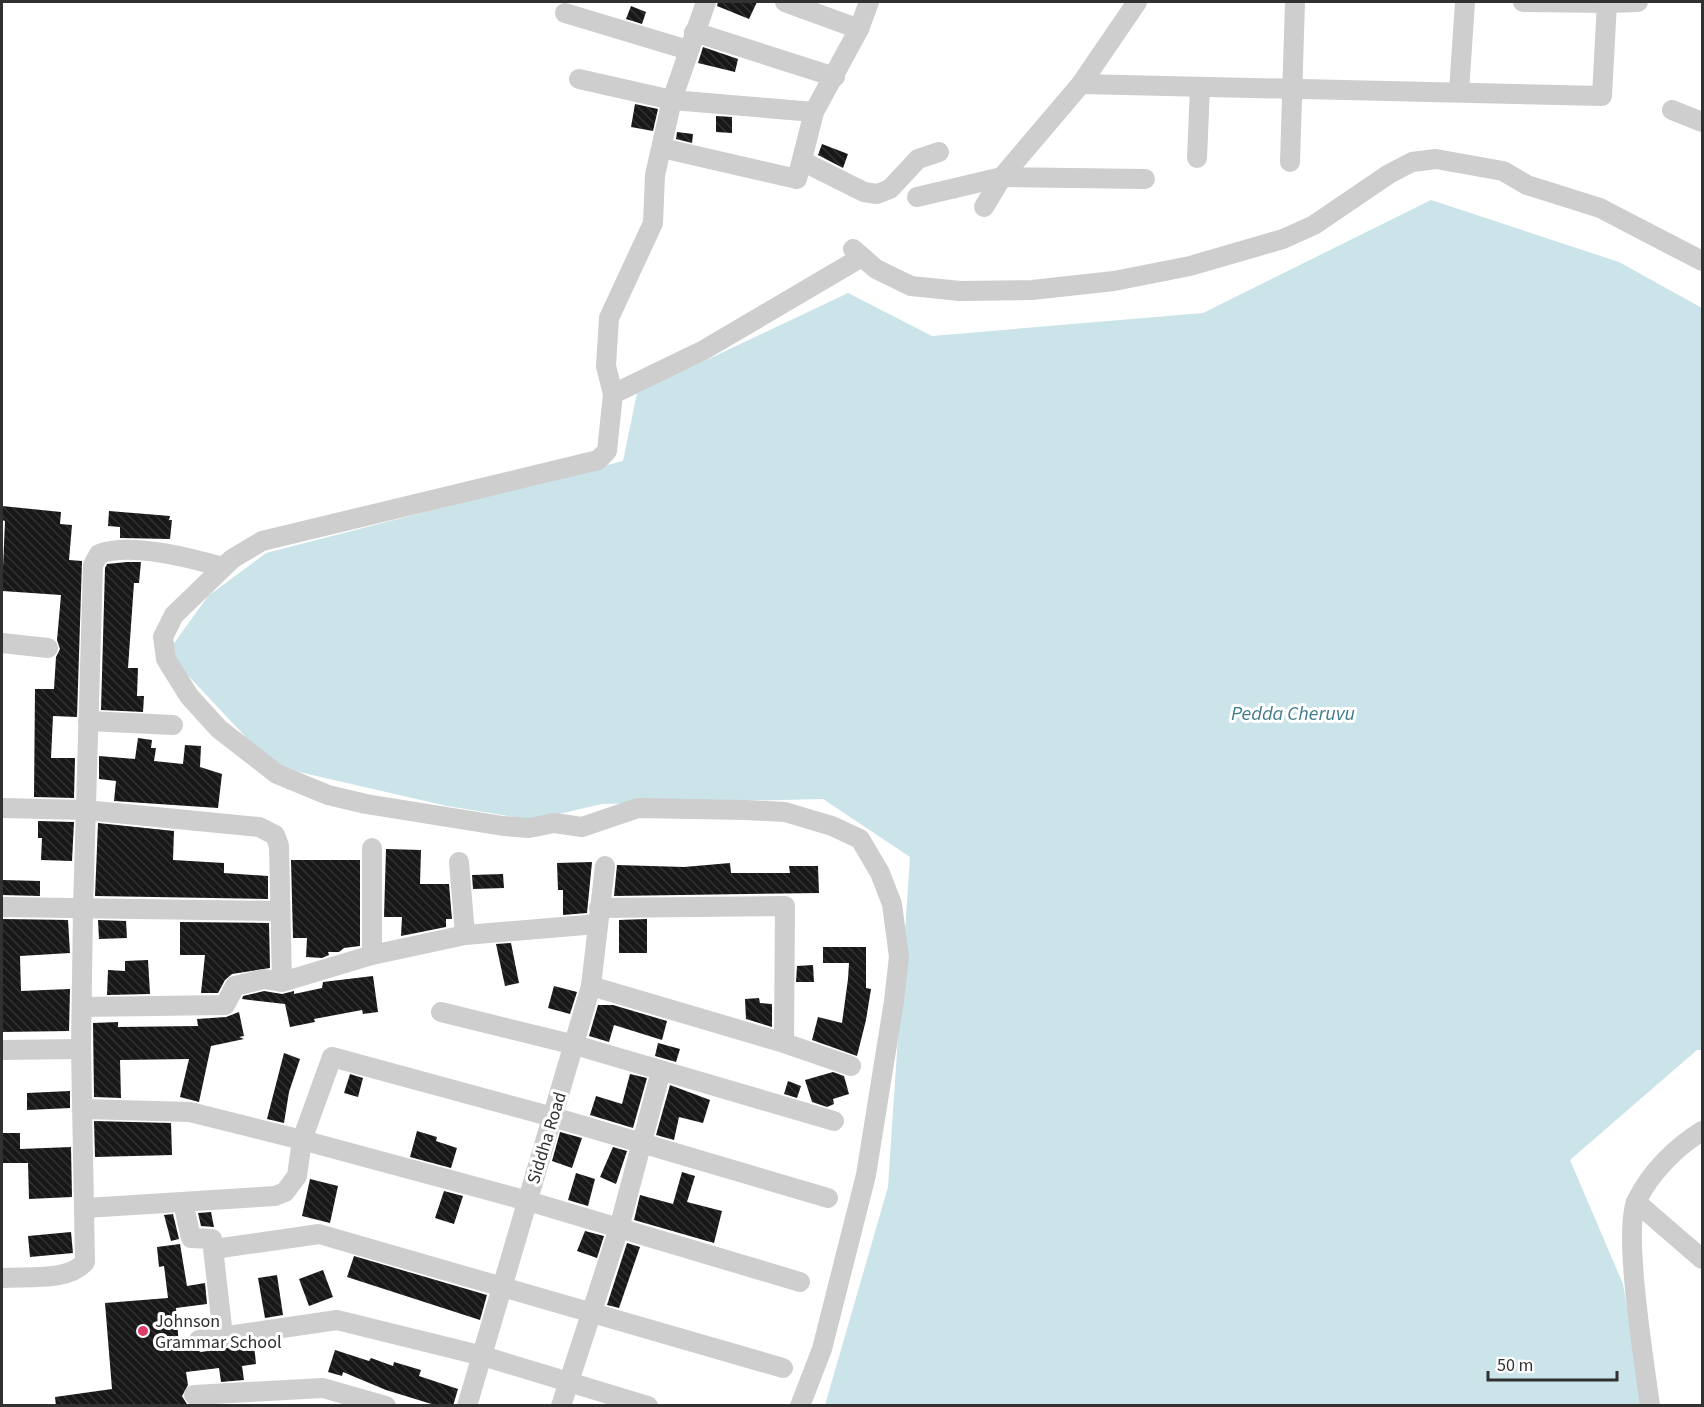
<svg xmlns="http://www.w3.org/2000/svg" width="1704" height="1407" viewBox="0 0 1704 1407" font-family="'Source Sans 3',sans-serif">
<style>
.water{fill:#cae4ea}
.building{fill:url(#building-back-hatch)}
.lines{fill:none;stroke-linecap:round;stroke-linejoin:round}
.minor{stroke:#cecece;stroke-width:20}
.poi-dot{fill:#df3c69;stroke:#fff;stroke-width:2}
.labels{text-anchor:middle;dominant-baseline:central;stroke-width:6;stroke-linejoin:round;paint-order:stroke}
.street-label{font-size:18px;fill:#313131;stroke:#fff}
.poi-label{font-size:18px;fill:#313131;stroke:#fff;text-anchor:start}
.water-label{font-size:20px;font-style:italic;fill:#3f7c8b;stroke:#fff}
</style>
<defs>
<pattern id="building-back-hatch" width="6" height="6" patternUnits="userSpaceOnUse" patternTransform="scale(1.5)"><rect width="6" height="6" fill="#181818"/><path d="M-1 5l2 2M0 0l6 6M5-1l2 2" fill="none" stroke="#313131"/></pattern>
</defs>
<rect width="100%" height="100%" fill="#fff"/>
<!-- water -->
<path class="water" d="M 1431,200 L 1619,262 L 1702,308 L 1702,1050 L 1697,1050 L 1570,1160 L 1623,1284 L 1644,1405 L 825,1405 L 888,1187 L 910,857 L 823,799 L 602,804 L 533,820 L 447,806 L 273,766 L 167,653 L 208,596 L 266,553 L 623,461 L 637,393 L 848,293 L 932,336 L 1203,313 Z"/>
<!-- building -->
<g class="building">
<path d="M 718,2 L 757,2 L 749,19 L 717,6 Z"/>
<path d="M 631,6 L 646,12 L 642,24 L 626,19 Z"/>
<path d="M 703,47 L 738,59 L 735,72 L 698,63 Z"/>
<path d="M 635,104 L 658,109 L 653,131 L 631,127 Z"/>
<path d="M 716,116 L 732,117 L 732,133 L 716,132 Z"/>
<path d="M 677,132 L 693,134 L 692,143 L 676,139 Z"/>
<path d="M 822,144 L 848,154 L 843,168 L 818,155 Z"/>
<path d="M 2,506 L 61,512 L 60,524 L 72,525 L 69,560 L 82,561 L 77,717 L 53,716 L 51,758 L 75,758 L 74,798 L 34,797 L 35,689 L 54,689 L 56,657 L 60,649 L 57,640 L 61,595 L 2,591 L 5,521 L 2,520 Z"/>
<path d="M 109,511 L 170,516 L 169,520 L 172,520 L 170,539 L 120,538 L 120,527 L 108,526 Z"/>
<path d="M 127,562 L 141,562 L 139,583 L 134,583 L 128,668 L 138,668 L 137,696 L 144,696 L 143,712 L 101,710 L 105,568 L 107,564 Z"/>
<path d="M 138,738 L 152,740 L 151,748 L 156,748 L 154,761 L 183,764 L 185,745 L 201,746 L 200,767 L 222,774 L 218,808 L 114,801 L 116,781 L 99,779 L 99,756 L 135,759 Z"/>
<path d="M 38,821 L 74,822 L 72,861 L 41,860 L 42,838 L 38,838 Z"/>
<path d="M 98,823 L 174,831 L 173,860 L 224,863 L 224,873 L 268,876 L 268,899 L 95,896 Z"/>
<path d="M 386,849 L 421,850 L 420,884 L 449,884 L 452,919 L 446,919 L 446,927 L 401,936 L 402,917 L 384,917 Z"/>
<path d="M 291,860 L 360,860 L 360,946 L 344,948 L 339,952 L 328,952 L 329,955 L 322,958 L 306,957 L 307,938 L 293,938 Z"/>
<path d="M 592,862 L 587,913 L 563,915 L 563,890 L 558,890 L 557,863 Z"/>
<path d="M 730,863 L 731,873 L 790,873 L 789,866 L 818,866 L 819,893 L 614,896 L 617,865 L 684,867 Z"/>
<path d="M 503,874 L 504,888 L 473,889 L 472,875 Z"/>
<path d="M 2,880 L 40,881 L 40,896 L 2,895 Z"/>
<path d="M 2,919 L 68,920 L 70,953 L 20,956 L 21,991 L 70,989 L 69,1031 L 2,1032 Z"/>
<path d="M 647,919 L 647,953 L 619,953 L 619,920 Z"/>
<path d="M 98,920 L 126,921 L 127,938 L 99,939 Z"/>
<path d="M 180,922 L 269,923 L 270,968 L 232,974 L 225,980 L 218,993 L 201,993 L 205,955 L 180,955 Z"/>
<path d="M 511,943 L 519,983 L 505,986 L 496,944 Z"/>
<path d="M 823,947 L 866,947 L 866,988 L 871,989 L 866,1020 L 857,1056 L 812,1040 L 818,1017 L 842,1023 L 848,979 L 849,963 L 823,963 Z"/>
<path d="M 148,960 L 150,994 L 107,995 L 108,970 L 125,971 L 125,961 Z"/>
<path d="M 813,965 L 814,982 L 796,982 L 797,966 Z"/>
<path d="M 373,976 L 378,1012 L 363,1014 L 362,1010 L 314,1019 L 315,1022 L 290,1027 L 285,1004 L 242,999 L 243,996 L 264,991 L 282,994 L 294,991 L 294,994 L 322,988 L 323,982 Z"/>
<path d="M 554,986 L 577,992 L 570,1014 L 548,1008 Z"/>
<path d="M 759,998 L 760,1003 L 772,1004 L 772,1027 L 746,1019 L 745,999 Z"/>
<path d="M 598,1005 L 613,1005 L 667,1021 L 662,1040 L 614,1025 L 609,1042 L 589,1036 Z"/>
<path d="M 239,1012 L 244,1036 L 239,1037 L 244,1039 L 211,1046 L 199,1102 L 180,1097 L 189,1059 L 120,1060 L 121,1098 L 94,1097 L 93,1023 L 118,1022 L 118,1027 L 198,1026 L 197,1019 L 226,1017 Z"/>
<path d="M 658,1043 L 680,1049 L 676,1062 L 655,1056 Z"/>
<path d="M 284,1053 L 300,1059 L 289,1092 L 284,1123 L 267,1119 Z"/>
<path d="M 833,1072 L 844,1076 L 849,1094 L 833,1099 L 834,1104 L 827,1107 L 812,1102 L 805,1080 Z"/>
<path d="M 350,1074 L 363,1078 L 358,1097 L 344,1093 Z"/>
<path d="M 630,1074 L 647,1078 L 633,1128 L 590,1115 L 596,1096 L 622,1104 Z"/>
<path d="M 788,1081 L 801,1086 L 797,1098 L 784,1094 Z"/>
<path d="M 670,1085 L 710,1100 L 703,1123 L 679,1117 L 674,1140 L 656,1135 Z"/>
<path d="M 70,1091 L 70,1108 L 27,1110 L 27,1093 Z"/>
<path d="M 94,1121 L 171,1123 L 172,1155 L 95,1157 Z"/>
<path d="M 417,1131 L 437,1137 L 436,1141 L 457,1148 L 451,1168 L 410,1157 Z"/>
<path d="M 560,1132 L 582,1138 L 572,1168 L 552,1161 Z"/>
<path d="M 2,1133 L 20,1133 L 20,1149 L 71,1147 L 72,1197 L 29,1199 L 28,1163 L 2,1163 Z"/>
<path d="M 613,1147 L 627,1151 L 616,1184 L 600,1177 Z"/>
<path d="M 682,1172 L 695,1176 L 687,1202 L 722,1211 L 714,1243 L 634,1220 L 640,1195 L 673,1204 Z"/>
<path d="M 576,1173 L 595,1179 L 588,1206 L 568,1200 Z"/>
<path d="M 310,1179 L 338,1186 L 330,1223 L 302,1216 Z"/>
<path d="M 444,1191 L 463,1196 L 454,1224 L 435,1218 Z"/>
<path d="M 211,1212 L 214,1227 L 201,1226 L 198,1213 Z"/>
<path d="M 173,1214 L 179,1239 L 171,1241 L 164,1215 Z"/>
<path d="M 585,1231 L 604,1236 L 597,1258 L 577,1251 Z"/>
<path d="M 71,1232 L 73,1253 L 30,1257 L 28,1236 Z"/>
<path d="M 627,1243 L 640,1247 L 619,1308 L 607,1305 Z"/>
<path d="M 180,1244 L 187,1286 L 205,1283 L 207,1304 L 176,1308 L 179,1347 L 189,1346 L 201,1352 L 254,1344 L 256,1364 L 242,1366 L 244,1380 L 221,1382 L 219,1368 L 186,1372 L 188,1385 L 182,1396 L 188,1406 L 56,1406 L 55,1397 L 112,1389 L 105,1303 L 168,1298 L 164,1266 L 159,1267 L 157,1247 Z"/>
<path d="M 354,1256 L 487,1295 L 480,1320 L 347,1277 Z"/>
<path d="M 323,1270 L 333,1297 L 309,1306 L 299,1279 Z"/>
<path d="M 277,1275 L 283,1315 L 265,1318 L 258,1278 Z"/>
<path d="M 335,1350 L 369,1361 L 371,1358 L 393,1366 L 394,1362 L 421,1370 L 419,1376 L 458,1389 L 453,1406 L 438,1406 L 386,1390 L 343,1372 L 342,1376 L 328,1372 Z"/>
</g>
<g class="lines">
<!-- minor -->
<g class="minor">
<path d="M 785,2 L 859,29"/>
<path d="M 1137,2 L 1081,84 L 1002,177 L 1145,179"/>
<path d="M 1523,2 L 1607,3"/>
<path d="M 565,13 L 688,50"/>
<path d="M 694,32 L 835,77"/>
<path d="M 579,79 L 672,100 L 814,112"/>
<path d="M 1081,84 L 1602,96 L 1607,3 L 1638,2"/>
<path d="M 1459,92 L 1465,2"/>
<path d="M 1672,110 L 1702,122"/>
<path d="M 662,148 L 797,179 L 814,112 L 859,29 L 869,2"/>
<path d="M 1197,158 L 1200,88"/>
<path d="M 802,161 L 864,192 L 877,194 L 890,189 L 918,159 L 939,152"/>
<path d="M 1290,162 L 1295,2"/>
<path d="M 917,197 L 1002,177 L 984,207"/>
<path d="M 853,249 L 876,269 L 911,286 L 960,291 L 1032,290 L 1114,281 L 1190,266 L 1283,239 L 1314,225 L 1389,174 L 1412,162 L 1436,159 L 1503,171 L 1527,185 L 1600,208 L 1702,261"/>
<path d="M 613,394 L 606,366 L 609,318 L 653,223 L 655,175 L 672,100 L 706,2"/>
<path d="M 2,643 L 48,648"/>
<path d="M 88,721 L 173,725"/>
<path d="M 2,808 L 85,810 L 259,827 L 275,835 L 279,846 L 282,982"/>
<path d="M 372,848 L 372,955"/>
<path d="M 459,862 L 465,935"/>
<path d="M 2,907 L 280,911"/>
<path d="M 599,908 L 785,906 L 784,1043"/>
<path d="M 591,986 L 784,1043 L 851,1066"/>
<path d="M 82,1007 L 225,1005 L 235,986 L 264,979 L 282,982 L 372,955 L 465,935 L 597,924"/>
<path d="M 441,1012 L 575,1045 L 834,1121"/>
<path d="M 2,1050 L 81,1049"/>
<path d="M 83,1109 L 190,1112 L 302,1140 L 528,1201 L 800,1282"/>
<path d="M 183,1202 L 191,1238 L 212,1239 L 223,1336"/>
<path d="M 1636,1202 L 1702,1259"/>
<path d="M 86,1208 L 275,1196 L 285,1192 L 297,1176 L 302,1140 L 332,1057 L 553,1117 L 828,1198"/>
<path d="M 214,1249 L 319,1234 L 783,1368"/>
<path d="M 2,1278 C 26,1276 68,1282 85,1262 L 81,1049 L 83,909 L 93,565 L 99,554 C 130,542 190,558 223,567"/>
<path d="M 199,1340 L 337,1320 L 483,1356 L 648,1406"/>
<path d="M 194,1395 L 323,1388 L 386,1406"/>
<path d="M 467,1406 L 591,986 L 605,866"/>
<path d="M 561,1406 L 619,1228 L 661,1071"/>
<path d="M 800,1406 L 822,1349 L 866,1175 L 894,1001 L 899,957 L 892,904 L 880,873 L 860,839 L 832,826 L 785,812 L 746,810 L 638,808 L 582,827 L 554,823 L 529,828 L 503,826 L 366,804 L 328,795 L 277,774 L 219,729 L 189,696 L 166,659 L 163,637 L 174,615 L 232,559 L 262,541 L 598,460 L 607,451 L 613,394 L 702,351 L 862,257"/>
<path d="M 1650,1406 C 1645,1366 1622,1230 1637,1200 C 1651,1172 1676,1147 1702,1131"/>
</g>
</g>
<!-- markers -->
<circle class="poi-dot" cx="143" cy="1331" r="6"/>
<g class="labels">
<!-- street labels -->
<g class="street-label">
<text transform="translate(547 1138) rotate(-73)">Siddha Road</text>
</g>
<!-- poi labels -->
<g class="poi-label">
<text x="155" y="1321">Johnson<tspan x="155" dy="21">Grammar School</tspan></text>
</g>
<!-- water labels -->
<g class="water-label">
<text x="1293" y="714">Pedda Cheruvu</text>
</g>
</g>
<!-- border -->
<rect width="1704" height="1407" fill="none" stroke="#313131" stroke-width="6"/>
<!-- scale -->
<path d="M1488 1371v9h129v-9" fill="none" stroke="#313131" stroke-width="3"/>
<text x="1497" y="1371" font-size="18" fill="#313131" stroke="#ffffff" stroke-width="4.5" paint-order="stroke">50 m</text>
</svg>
